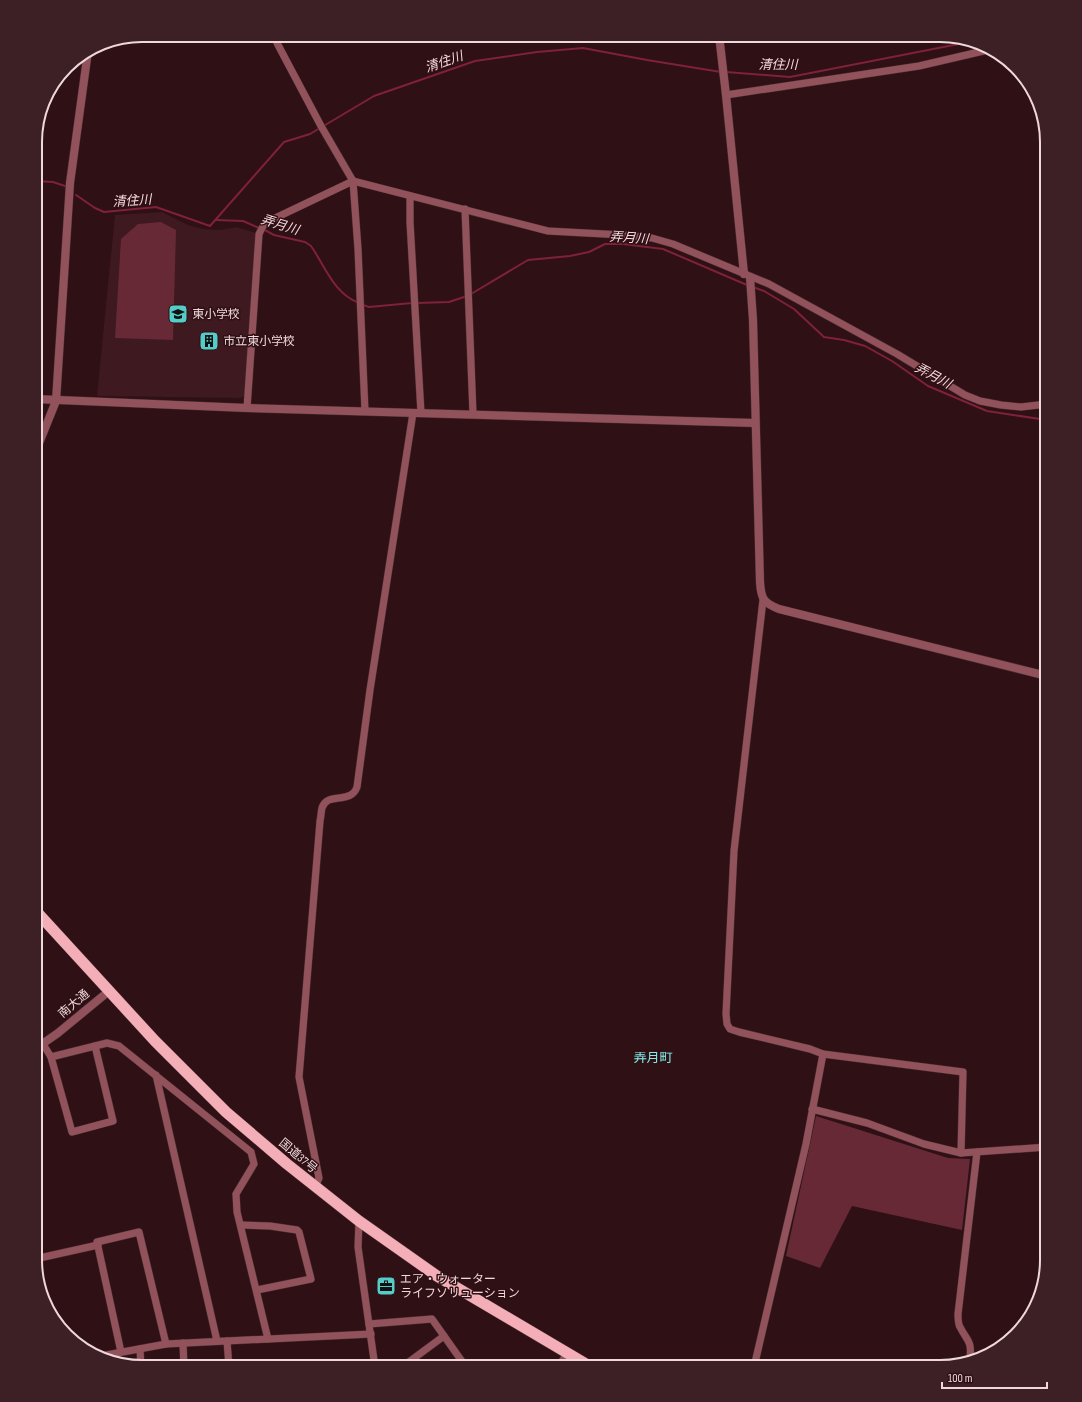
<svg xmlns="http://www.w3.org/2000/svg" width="1082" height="1402" viewBox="0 0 1082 1402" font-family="'Sofia Sans Condensed','Noto Sans JP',sans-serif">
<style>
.built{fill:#3e191f}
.green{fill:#672935}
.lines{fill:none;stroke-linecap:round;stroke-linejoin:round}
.stream{stroke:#7f2138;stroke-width:2}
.minor-casing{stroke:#492c31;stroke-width:8}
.tertiary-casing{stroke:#492c31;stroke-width:9}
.trunk-casing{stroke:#492c31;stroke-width:12}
.minor{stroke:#91525b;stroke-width:7}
.tertiary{stroke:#91525b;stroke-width:8}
.trunk{stroke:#f4aeb8;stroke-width:11}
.labels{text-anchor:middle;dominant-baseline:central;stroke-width:3;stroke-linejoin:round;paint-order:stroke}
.poi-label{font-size:12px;fill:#efd8da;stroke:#2e1015;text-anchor:start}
.street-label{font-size:12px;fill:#efd8da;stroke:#2e1015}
.water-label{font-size:13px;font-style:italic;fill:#f7dadd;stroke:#2e1015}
.neighbourhood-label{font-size:13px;fill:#84efe9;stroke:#2e1015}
.rim{fill:none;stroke:#efd8da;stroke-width:2}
</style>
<rect width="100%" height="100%" fill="#2e1015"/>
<!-- built -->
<path class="built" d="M 162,212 L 188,225 L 203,229 L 220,230 L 236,227 L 256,233 L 246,395 L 240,398 L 97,396 L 115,215 Z"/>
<!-- green -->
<g class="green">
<path d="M 161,222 L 176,230 L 173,340 L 115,338 L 121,239 L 138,224 Z"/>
<path d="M 816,1116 L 948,1158 L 970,1159 L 962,1230 L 852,1206 L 820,1268 L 786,1256 Z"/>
</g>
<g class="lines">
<!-- stream -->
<g class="stream">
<path d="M 726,72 L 790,77 L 969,42"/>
<path d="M 35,181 L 53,182 L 65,186"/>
<path d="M 76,195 L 95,208 L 104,212 L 156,207 L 210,226 L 284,142 L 310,134 L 374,96 L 475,61 L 537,52 L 583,48 L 647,60 L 721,72"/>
<path d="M 216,220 L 243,221 L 259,228"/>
<path d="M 263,229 L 274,235 L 305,242 L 311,246 C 325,266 334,294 359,303"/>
<path d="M 753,287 L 764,291 L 794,309 L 824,337 L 844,340 L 865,346 L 892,361 L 928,386 L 987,411 L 1040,419 L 1047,418"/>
<path d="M 471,294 L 528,260 L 570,256 L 589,252 L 605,244 L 623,244 L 663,249 L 747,285"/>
<path d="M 417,303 L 449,302 L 467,296"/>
<path d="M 363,305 L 369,307 L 412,303"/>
</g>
<!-- minor casing -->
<g class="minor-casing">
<g id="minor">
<path d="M 275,35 L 277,43 L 321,126 L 353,181 L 358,249 L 365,411"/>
<path d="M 726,95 L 919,66 L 992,49"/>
<path d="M 410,196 L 410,222 L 421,413"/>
<path d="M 465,209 L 473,414"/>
<path d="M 247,408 L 259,234 L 263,226 L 269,221 L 353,181 L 548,231 L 623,235 L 652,238 L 673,244 L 769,284 L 897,354 L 965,395 L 980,401 L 1001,405 L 1021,407 L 1047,404"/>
<path d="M 763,600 L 734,851 L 726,1014 L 727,1024 L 730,1029 L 739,1032 L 810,1049 L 823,1054 L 963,1072 L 961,1153"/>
<path d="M 43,1044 L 51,1057 L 107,1043 L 119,1046 L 251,1152 L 254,1164 L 236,1194 L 237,1212 L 268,1339"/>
<path d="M 51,1057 L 72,1132 L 113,1121 L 95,1046"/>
<path d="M 156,1075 L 217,1341"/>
<path d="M 812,1109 L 867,1123 L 924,1144 L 961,1153 L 1047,1147"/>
<path d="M 315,1187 L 319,1178 L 299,1077 L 320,821 C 321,817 321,812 322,808 C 327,791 351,805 357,787 L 370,690 L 413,413"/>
<path d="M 359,1221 L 358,1247 L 375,1367"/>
<path d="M 241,1225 L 270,1226 L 297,1230 L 299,1232 L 311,1279 L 257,1290"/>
<path d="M 35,1259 L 98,1245"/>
<path d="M 369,1324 L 432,1319 L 466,1367"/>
<path d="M 227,1341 L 229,1367"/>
<path d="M 183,1343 L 184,1367"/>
<path d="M 140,1349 L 141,1367"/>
<path d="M 121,1352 L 97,1242 L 139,1232 L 166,1344"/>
<path d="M 101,1356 L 166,1344 L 371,1334"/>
<path d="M 970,1358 C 972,1340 967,1341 960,1327 C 958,1324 958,1318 958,1314 L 977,1152"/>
<path d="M 402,1367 L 444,1336"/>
<path d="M 754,1367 L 806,1144 L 823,1054"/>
</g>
</g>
<!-- tertiary casing -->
<g class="tertiary-casing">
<g id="tertiary">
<path d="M 719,35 L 726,95 L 744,274"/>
<path d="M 750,277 L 753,320 L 760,582 C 761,598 763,603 779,609 L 1047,676"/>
<path d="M 35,399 L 247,408 L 755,423"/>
<path d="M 35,453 L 56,401 L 70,183 L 88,51"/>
<path d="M 35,1049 L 58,1033 L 109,991"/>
<path d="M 555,1367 L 562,1362 L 568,1354"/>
</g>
</g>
<!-- trunk casing -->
<g class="trunk-casing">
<path id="trunk" d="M 35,910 L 155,1041 L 226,1112 L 287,1164 L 359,1221 L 437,1276 L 591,1367"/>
</g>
<!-- minor -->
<use href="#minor" class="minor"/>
<!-- tertiary -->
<use href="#tertiary" class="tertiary"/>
<!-- trunk -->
<use href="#trunk" class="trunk"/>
</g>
<!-- icons -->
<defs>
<g id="school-square" transform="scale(1)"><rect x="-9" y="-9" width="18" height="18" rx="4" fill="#54cdc8" stroke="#2e1015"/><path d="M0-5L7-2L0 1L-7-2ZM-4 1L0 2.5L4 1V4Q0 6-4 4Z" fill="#111"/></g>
<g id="building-square" transform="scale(1)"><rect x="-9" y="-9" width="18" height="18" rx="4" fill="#54cdc8" stroke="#2e1015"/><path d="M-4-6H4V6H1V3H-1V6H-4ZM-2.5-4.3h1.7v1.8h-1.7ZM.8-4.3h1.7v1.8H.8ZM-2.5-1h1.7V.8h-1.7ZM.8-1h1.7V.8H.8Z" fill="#111"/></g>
<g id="office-square" transform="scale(1)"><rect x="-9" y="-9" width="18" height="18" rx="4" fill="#54cdc8" stroke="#2e1015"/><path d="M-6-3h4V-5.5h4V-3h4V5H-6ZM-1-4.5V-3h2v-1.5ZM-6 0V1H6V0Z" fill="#111"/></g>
</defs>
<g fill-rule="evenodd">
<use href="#school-square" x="178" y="314"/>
<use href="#building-square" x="209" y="341"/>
<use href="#office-square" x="386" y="1286"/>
</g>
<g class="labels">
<!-- poi labels -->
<g class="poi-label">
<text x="192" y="314">東小学校</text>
<text x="223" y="341">市立東小学校</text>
<text x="400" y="1279">エア・ウォーター<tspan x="400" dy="14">ライフソリューション</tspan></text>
</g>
<!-- street labels -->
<g class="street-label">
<text transform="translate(74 1004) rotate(-40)">南大通</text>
<text transform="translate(298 1156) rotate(40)">国道37号</text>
</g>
<!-- water labels -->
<g class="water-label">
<text transform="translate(444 62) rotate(-19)">清住川</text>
<text x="778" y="65">清住川</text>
<text transform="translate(132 201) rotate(-4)">清住川</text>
<text transform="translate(280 225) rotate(17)">弄月川</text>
<text transform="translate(629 238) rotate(4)">弄月川</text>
<text transform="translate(933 376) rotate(28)">弄月川</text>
</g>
<!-- neighbourhood labels -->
<g class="neighbourhood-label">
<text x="653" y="1058">弄月町</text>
</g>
</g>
<!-- crop -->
<path d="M0 0H1082V1402H0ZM142 42H940A100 100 0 0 1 1040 142V1260A100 100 0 0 1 940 1360H142A100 100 0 0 1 42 1260V142A100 100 0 0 1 142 42Z" fill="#3d2025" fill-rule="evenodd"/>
<path class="rim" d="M142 42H940A100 100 0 0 1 1040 142V1260A100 100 0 0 1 940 1360H142A100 100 0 0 1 42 1260V142A100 100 0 0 1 142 42Z"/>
<!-- scale -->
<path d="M942 1382v6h105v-6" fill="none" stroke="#efd8da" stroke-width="2"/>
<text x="948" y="1382" font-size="12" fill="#efd8da" stroke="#2e1015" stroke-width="3" paint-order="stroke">100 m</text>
</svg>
